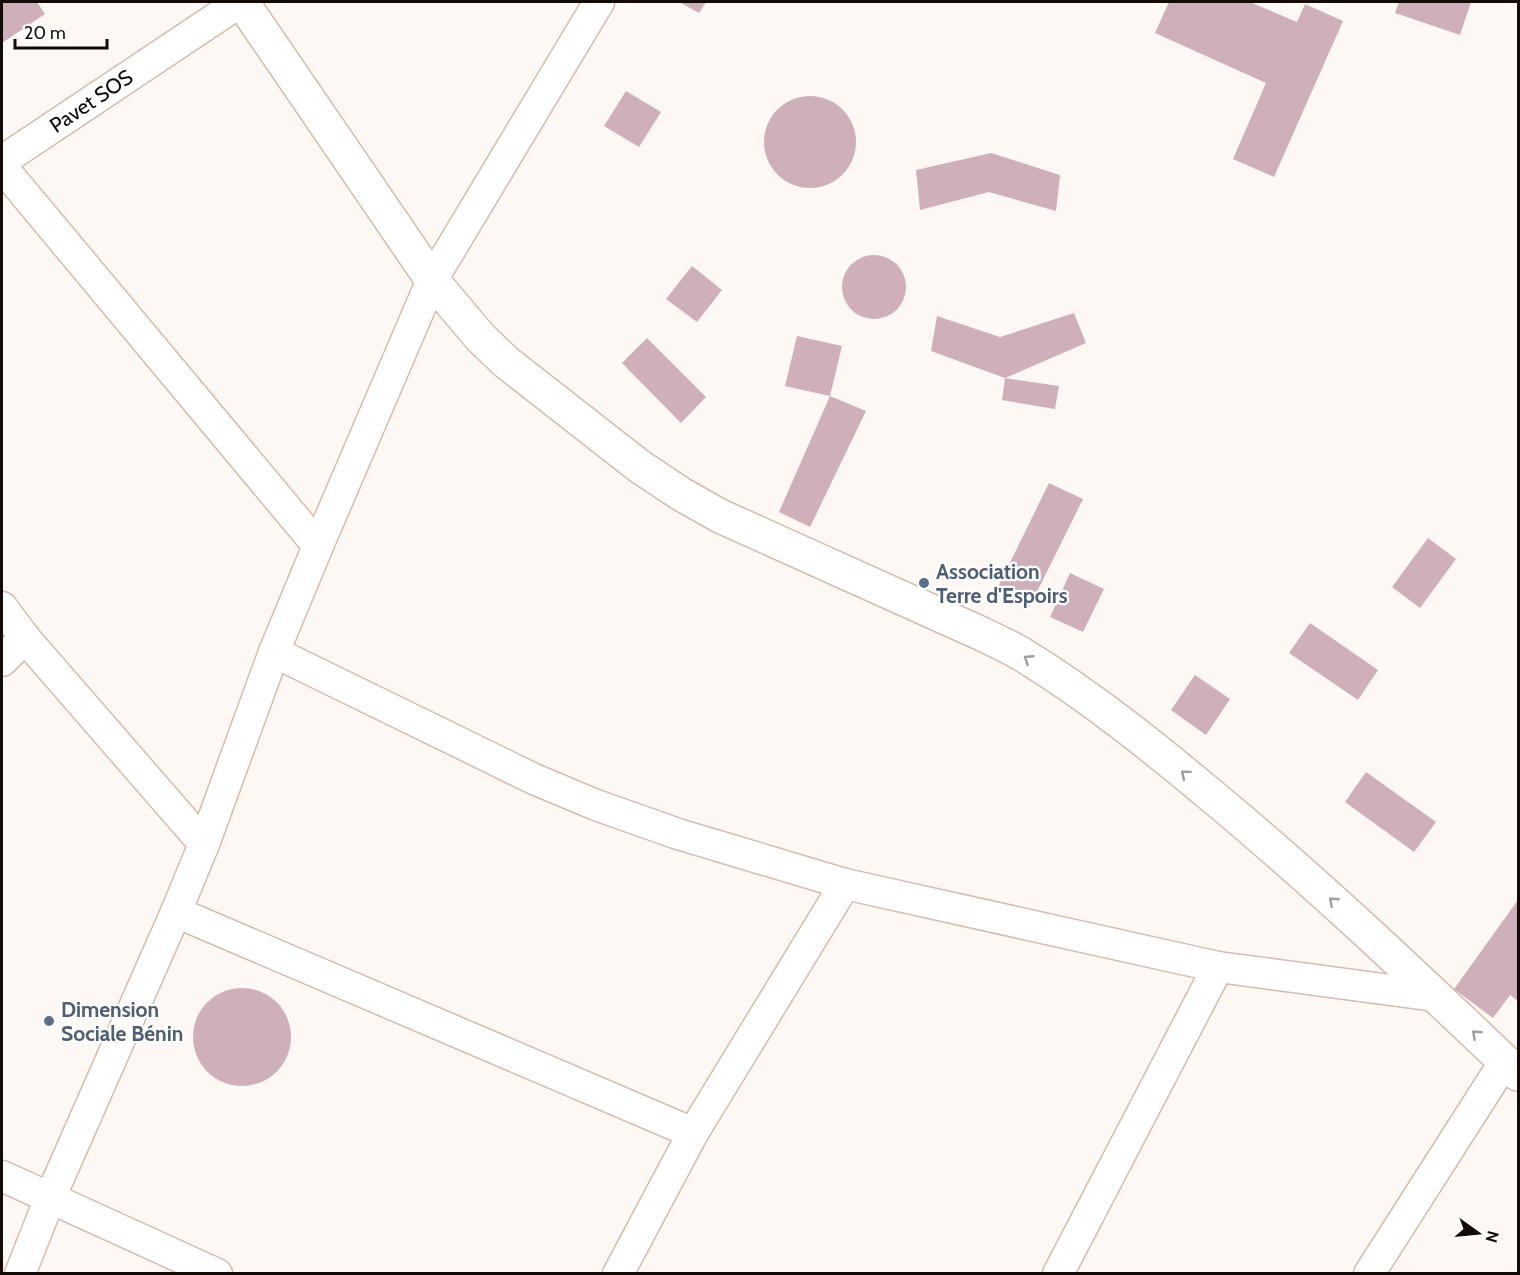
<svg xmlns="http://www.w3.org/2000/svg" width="1520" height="1275" viewBox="0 0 1520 1275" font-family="Cabin,sans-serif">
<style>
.building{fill:#cfafba}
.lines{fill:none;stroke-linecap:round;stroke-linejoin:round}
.minor-casing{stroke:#d7bbab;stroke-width:33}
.major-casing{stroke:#d7bbab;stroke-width:36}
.minor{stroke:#fff;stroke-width:30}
.major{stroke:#fff;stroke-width:33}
.oneway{stroke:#a19d9b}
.service-dot{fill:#5c6f8a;stroke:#fff;stroke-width:2}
.labels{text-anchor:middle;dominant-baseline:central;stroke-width:4.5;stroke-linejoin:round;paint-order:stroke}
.street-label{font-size:21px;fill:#140b06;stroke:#fff}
.service-label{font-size:21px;font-weight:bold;fill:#4e5e75;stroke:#fff;text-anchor:start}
</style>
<rect width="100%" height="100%" fill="#fef8f5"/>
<!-- building -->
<g class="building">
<path d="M 2,2 L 37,2 L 45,14 L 2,43 Z"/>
<path d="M 679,2 L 706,2 L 699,13 Z"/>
<path d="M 1169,2 L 1250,2 L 1297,22 L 1305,4 L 1343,21 L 1274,177 L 1233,159 L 1266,83 L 1155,33 Z"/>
<path d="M 1399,2 L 1471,2 L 1460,35 L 1395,13 Z"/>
<path d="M 626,91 L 661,112 L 639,147 L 604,126 Z"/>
<circle cx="810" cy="142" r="46"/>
<path d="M 991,153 L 1060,175 L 1056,211 L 989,192 L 920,210 L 916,170 Z"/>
<circle cx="874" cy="287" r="32"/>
<path d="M 692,266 L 722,290 L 697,322 L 666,299 Z"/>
<path d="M 1074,313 L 1086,343 L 1005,378 L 1059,386 L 1055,409 L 1002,400 L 1005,378 L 931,351 L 937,316 L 1000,337 Z"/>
<path d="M 797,336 L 842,346 L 830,396 L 785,386 Z"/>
<path d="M 647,338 L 706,397 L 681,423 L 622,363 Z"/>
<path d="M 830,396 L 866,411 L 810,527 L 779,512 Z"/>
<path d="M 1049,483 L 1083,499 L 1030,606 L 997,589 Z"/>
<path d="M 1428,538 L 1456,559 L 1420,608 L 1392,587 Z"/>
<path d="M 1070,573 L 1104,589 L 1083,632 L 1050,617 Z"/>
<path d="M 1310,623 L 1378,670 L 1358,700 L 1289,653 Z"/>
<path d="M 1195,675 L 1230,699 L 1206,735 L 1171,710 Z"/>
<path d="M 1366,772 L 1436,822 L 1414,852 L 1345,802 Z"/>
<path d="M 1518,900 L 1518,1001 L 1510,995 L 1493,1018 L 1454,989 Z"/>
<circle cx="242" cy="1037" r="49"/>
</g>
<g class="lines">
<!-- minor casing -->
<g class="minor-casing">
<g id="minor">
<path d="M 2,161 L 240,2"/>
<path d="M 2,167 L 318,546"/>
<path d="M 2,607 L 25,638 L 204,844"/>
<path d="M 274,652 L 534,779 L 596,805 L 678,834 L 845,884 L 1218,967 L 1435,996"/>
<path d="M 2,661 L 25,638"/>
<path d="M 176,912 L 693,1133"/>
<path d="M 2,1176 L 217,1274"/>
<path d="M 20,1274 L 50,1198 L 176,912 L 204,844 L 274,652 L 318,546 L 432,280 L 599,2"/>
<path d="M 618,1274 L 693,1133 L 845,884"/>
<path d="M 1058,1274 L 1218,967"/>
<path d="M 1369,1274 L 1505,1061"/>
</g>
</g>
<!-- major casing -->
<g class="major-casing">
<path id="major" d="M 242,2 L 432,280 L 480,337 L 506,362 L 639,466 L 681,494 L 720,516 L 982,634 C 996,641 1010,647 1023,655 C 1090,696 1152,746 1212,796 C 1318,884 1418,979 1518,1074"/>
</g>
<!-- minor -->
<use href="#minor" class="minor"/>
<!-- major -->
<use href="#major" class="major"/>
</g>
<!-- one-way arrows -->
<defs><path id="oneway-chevron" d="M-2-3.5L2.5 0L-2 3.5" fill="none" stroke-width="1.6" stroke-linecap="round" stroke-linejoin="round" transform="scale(1.5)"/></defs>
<g class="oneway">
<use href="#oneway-chevron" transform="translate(1028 659) rotate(-147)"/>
<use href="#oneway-chevron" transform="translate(1185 774) rotate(-140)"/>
<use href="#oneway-chevron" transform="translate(1333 901) rotate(-137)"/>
<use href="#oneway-chevron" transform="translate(1476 1034) rotate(-137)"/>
</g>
<!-- markers -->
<g class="service-dot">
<circle cx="924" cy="583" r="6"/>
<circle cx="49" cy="1021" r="6"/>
</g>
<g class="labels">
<!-- street labels -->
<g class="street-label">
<text transform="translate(91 101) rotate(-34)">Pavet SOS</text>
</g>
<!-- service labels -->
<g class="service-label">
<text x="936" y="571">Association<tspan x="936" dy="24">Terre d'Espoirs</tspan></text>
<text x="61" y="1009">Dimension<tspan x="61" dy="24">Sociale Bénin</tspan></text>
</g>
</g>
<!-- border -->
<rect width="1520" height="1275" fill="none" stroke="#140b06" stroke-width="6"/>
<!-- north arrow -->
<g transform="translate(1478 1233) rotate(105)" stroke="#ffffff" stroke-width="4.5" paint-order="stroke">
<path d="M0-4.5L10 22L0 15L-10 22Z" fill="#140b06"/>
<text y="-9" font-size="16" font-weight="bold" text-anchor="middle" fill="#140b06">N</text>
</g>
<!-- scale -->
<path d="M15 39v9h92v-9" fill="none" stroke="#140b06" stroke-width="3"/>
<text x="24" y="39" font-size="18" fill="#140b06" stroke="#ffffff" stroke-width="4.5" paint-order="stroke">20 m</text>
</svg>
